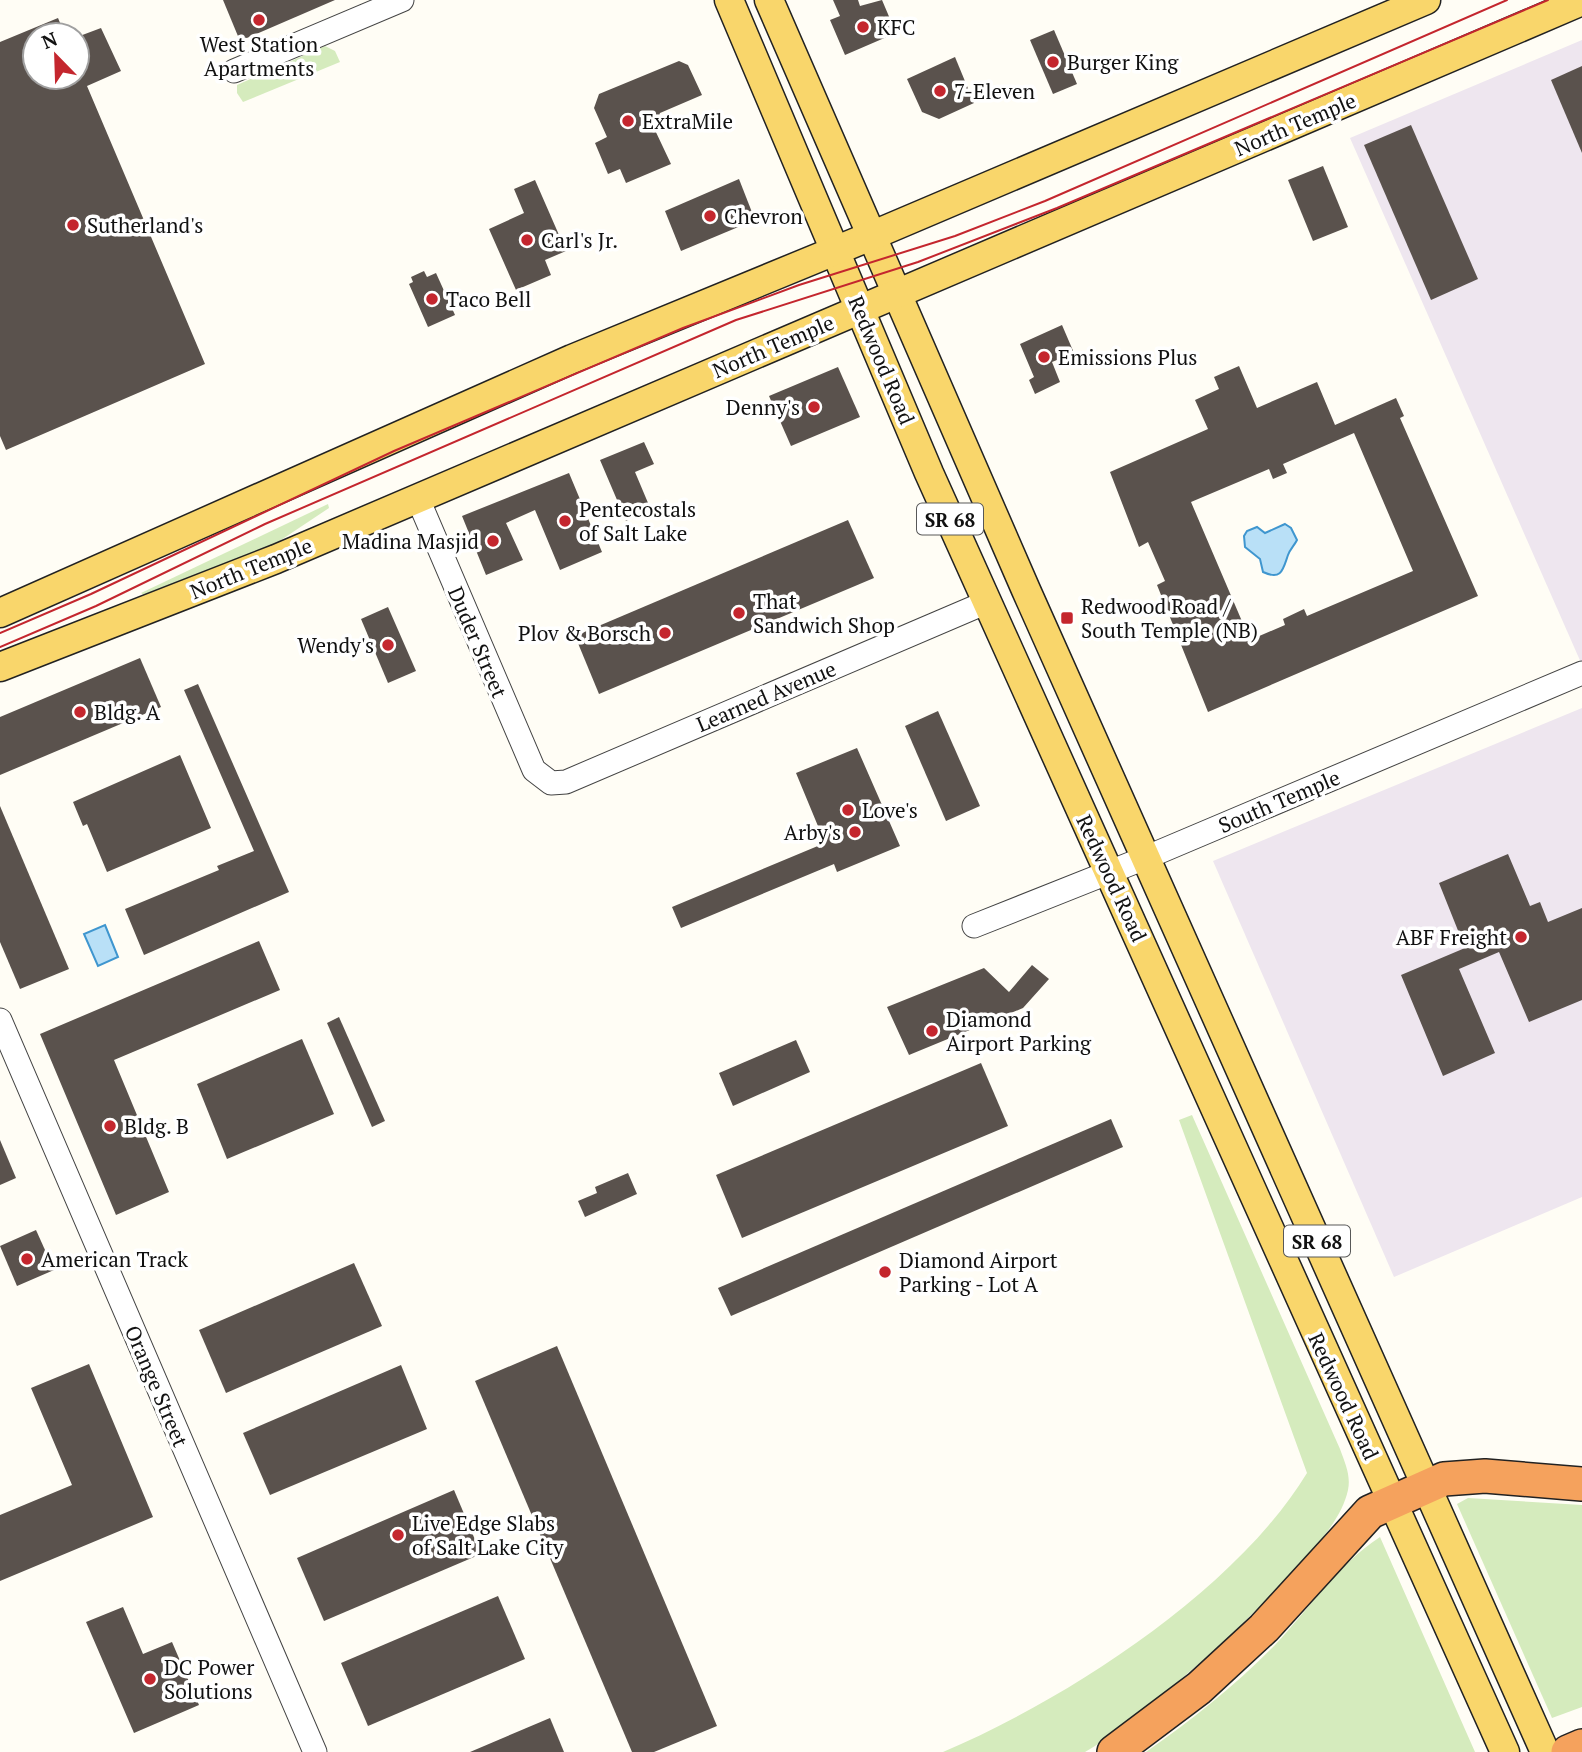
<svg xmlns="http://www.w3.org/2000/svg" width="1582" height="1752" viewBox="0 0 1582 1752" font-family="'PT Serif',serif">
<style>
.industrial{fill:#eee6ef}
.green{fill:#d5ebbd}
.water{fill:#b9e0f7;stroke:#3f96cf;stroke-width:2}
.building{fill:#5a524d;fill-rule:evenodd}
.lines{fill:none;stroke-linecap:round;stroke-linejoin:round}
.minor-casing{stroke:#444;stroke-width:25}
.major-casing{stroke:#222;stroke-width:31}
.highway-casing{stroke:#222;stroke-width:36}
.minor{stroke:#fff;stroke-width:23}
.major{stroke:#f9d66b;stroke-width:28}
.highway{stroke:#f5a25d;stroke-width:33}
.tram{stroke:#c4262e;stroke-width:2}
.poi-dot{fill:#c4262e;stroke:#fff;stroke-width:2.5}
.labels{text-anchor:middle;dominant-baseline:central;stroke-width:7;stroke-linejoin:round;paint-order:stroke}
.shield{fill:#fff;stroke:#585858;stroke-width:2}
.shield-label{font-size:19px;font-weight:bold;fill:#111}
.poi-label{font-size:21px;fill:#111;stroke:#fff;text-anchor:start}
.street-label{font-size:21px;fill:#111;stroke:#fff}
</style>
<rect width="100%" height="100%" fill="#fffdf5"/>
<!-- industrial -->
<g class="industrial">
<path d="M 1582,40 L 1582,665 L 1350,138 Z"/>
<path d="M 1582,708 L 1582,1197 L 1394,1277 L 1213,861 Z"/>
</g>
<!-- green -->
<g class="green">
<path d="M 325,46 L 335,51 L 340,62 L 243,102 L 237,93 L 237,85 Z"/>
<path d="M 328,504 L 329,508 L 269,548 L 144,595 L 141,593 Z"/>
<path d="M 1192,1115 L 1340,1449 C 1345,1463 1351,1475 1348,1490 C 1341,1522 1312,1550 1291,1573 C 1230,1640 1168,1693 1095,1746 L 1085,1752 L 943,1752 C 1068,1699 1236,1590 1307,1473 L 1179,1120 Z"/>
<path d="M 1468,1498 L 1582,1505 L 1582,1707 L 1552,1718 L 1457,1504 Z"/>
<path d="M 1380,1537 L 1475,1752 L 1146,1752 C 1191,1721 1237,1684 1275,1645 C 1309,1609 1337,1565 1380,1537 Z"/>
</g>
<!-- water -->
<g class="water">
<path d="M 1285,524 L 1291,528 L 1297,540 C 1294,546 1290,549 1288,555 C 1283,569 1282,581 1263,572 L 1260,559 L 1245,547 L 1244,536 L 1247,531 L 1257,527 L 1265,533 Z"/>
<path d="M 105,925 L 118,957 L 98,966 L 84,934 Z"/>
</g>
<!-- building -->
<g class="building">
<path d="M 223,0 L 335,0 L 240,41 Z"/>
<path d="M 833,0 L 858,0 L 860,6 L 882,0 L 896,33 L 845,55 L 830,20 L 840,16 Z"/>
<path d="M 58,18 L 65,35 L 35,35 L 35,77 L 77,77 L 77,37 L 101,28 L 121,71 L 87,86 L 205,364 L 6,450 L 0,436 L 0,42 Z"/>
<path d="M 1054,30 L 1077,84 L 1053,94 L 1030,40 Z"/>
<path d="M 955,57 L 974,103 L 939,119 L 922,112 L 907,79 Z"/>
<path d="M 679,61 L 688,65 L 702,95 L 660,113 L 654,128 L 671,164 L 626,183 L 620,169 L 608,174 L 595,143 L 607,137 L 594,108 L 599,94 Z"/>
<path d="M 1582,66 L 1582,153 L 1551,80 Z"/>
<path d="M 1411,125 L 1478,279 L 1431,300 L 1364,145 Z"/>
<path d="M 1323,166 L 1348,227 L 1313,241 L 1288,180 Z"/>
<path d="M 739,179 L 755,220 L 681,251 L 665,211 Z"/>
<path d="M 535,180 L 566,251 L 545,260 L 551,275 L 516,290 L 489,229 L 524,213 L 514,189 Z"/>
<path d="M 424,271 L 427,277 L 436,273 L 455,315 L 428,327 L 409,284 L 413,282 L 411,277 Z"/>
<path d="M 1062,325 L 1074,353 L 1052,362 L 1060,382 L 1035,394 L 1029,380 L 1034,377 L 1020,344 Z"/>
<path d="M 1239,366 L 1257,408 L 1317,382 L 1335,425 L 1396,398 L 1404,416 L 1400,418 L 1478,596 L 1208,712 L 1157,585 L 1165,581 L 1148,542 L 1139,547 L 1110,472 L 1208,429 L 1195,400 L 1219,389 L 1214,377 ZM 1354,433 L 1413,571 L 1307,616 L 1304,609 L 1283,619 L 1285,625 L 1250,640 L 1191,502 L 1269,469 L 1273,479 L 1287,473 L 1283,464 Z"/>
<path d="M 838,367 L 860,417 L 791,446 L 769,396 Z"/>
<path d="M 644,442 L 654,464 L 635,472 L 651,510 L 626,521 L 600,460 Z"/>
<path d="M 569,473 L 602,552 L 560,570 L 535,510 L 506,523 L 523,560 L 486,575 L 462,516 Z"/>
<path d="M 848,520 L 874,578 L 599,694 L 575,636 Z"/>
<path d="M 388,607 L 416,671 L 388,683 L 361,619 Z"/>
<path d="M 140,658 L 161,707 L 0,775 L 0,717 Z"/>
<path d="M 198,684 L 289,892 L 144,955 L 125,909 L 219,870 L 217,866 L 254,851 L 184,690 Z"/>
<path d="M 938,711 L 980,806 L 946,821 L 905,726 Z"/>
<path d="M 857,748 L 900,846 L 837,872 L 834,864 L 681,928 L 672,907 L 825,843 L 796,773 Z"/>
<path d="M 180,755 L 211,828 L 107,872 L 87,824 L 83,826 L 73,802 Z"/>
<path d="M 0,806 L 69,969 L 20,989 L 0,942 Z"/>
<path d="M 1508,854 L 1530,906 L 1540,902 L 1548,922 L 1582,908 L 1582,1000 L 1529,1022 L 1499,952 L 1459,969 L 1495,1053 L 1443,1076 L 1401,975 L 1465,948 L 1439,883 Z"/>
<path d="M 259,941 L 280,990 L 114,1060 L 169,1192 L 116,1215 L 40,1034 Z"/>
<path d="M 1032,965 L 1049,979 L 1023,1008 L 909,1055 L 887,1007 L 984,968 L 1009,992 Z"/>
<path d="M 339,1017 L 385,1121 L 372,1127 L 327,1023 Z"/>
<path d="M 302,1039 L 334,1114 L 227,1159 L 197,1084 Z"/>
<path d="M 796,1040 L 810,1072 L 733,1106 L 719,1073 Z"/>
<path d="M 981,1063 L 1008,1126 L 742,1238 L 716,1175 Z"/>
<path d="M 1111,1119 L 1123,1147 L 731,1316 L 718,1288 Z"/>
<path d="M 0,1140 L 16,1178 L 0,1185 Z"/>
<path d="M 628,1173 L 637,1194 L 585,1217 L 578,1201 L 597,1193 L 595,1187 Z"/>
<path d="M 36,1230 L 54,1270 L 17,1286 L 0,1246 Z"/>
<path d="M 354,1263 L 382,1326 L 226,1393 L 199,1330 Z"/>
<path d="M 557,1346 L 717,1726 L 654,1752 L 632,1752 L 475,1381 Z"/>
<path d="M 89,1364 L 153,1517 L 0,1581 L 0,1515 L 72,1485 L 31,1388 Z"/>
<path d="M 401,1365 L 427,1429 L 270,1495 L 243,1433 Z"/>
<path d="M 454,1490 L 481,1554 L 324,1621 L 297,1558 Z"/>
<path d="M 498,1596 L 525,1659 L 368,1726 L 341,1663 Z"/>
<path d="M 123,1607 L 143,1654 L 172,1642 L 199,1705 L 134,1733 L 86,1622 Z"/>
<path d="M 550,1718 L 564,1752 L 470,1752 Z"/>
</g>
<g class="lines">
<!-- minor casing -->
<g class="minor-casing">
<g id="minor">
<path d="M 234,71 L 402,0"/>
<path d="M 418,499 L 534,770 L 551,783 L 566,782 L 987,602"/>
<path d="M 974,926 L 1145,858 L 1582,673"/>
<path d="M 0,1020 L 315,1752"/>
</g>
</g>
<!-- major casing -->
<g class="major-casing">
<g id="major">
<path d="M 729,0 L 929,473 L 1505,1752"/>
<path d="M 769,0 L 1026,590 L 1545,1752"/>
<path d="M 0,613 L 572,359 L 871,236 L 1426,0"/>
<path d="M 0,667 L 276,559 L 1582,1"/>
</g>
</g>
<!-- highway casing -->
<g class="highway-casing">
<g id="highway">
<path d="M 1114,1752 L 1199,1688 L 1264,1628 L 1370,1512 L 1444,1479 L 1485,1476 L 1582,1484"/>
<path d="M 1568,1752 L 1582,1746"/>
</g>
</g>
<!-- minor -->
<use href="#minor" class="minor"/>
<!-- major -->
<use href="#major" class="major"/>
<!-- highway -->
<use href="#highway" class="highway"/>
<!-- tram -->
<g class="tram">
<path d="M 0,633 L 91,594 L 394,451 L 683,328 L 799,285 L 955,236 L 1045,201 L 1507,0"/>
<path d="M 0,647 L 96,606 L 265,524 L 736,320 L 918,262 L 1057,208 L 1548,0"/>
</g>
</g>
<!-- markers -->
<g class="poi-dot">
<circle cx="259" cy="20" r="7"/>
<circle cx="863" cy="27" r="7"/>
<circle cx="1053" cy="62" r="7"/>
<circle cx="940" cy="91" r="7"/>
<circle cx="628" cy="121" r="7"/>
<circle cx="710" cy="216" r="7"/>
<circle cx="73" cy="225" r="7"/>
<circle cx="527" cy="240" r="7"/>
<circle cx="432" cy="299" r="7"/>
<circle cx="1044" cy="357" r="7"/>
<circle cx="814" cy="407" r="7"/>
<circle cx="565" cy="521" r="7"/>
<circle cx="493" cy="541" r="7"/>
<circle cx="739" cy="613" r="7"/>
<rect x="1060" y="611" width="14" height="14" rx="3.5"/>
<circle cx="665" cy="633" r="7"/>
<circle cx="388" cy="645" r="7"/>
<circle cx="80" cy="712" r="7"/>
<circle cx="848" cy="810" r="7"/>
<circle cx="855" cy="832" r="7"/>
<circle cx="1521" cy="937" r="7"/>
<circle cx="932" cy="1031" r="7"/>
<circle cx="110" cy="1126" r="7"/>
<circle cx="27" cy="1259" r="7"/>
<circle cx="885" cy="1272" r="7"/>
<circle cx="398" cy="1535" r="7"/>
<circle cx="150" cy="1679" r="7"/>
</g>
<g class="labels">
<!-- shield labels -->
<g class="shield">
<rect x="917" y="503.5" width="66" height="31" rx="5"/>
<rect x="1284" y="1225.5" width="66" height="31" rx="5"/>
</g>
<g class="shield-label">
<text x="950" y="519">SR 68</text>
<text x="1317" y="1241">SR 68</text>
</g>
<!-- poi labels -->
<g class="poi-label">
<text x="877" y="27">KFC</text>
<text x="259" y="44" text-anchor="middle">West Station<tspan x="259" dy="24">Apartments</tspan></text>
<text x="1067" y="62">Burger King</text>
<text x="954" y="91">7-Eleven</text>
<text x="642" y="121">ExtraMile</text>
<text x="724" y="216">Chevron</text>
<text x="87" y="225">Sutherland's</text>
<text x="541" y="240">Carl's Jr.</text>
<text x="446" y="299">Taco Bell</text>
<text x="1058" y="357">Emissions Plus</text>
<text x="800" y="407" text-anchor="end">Denny's</text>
<text x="579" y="509">Pentecostals<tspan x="579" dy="24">of Salt Lake</tspan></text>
<text x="479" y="541" text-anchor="end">Madina Masjid</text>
<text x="753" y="601">That<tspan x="753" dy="24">Sandwich Shop</tspan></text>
<text x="1081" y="606">Redwood Road /<tspan x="1081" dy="24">South Temple (NB)</tspan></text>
<text x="651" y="633" text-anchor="end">Plov &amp; Borsch</text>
<text x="374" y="645" text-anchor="end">Wendy's</text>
<text x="94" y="712">Bldg. A</text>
<text x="862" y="810">Love's</text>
<text x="841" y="832" text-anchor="end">Arby's</text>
<text x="1507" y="937" text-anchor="end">ABF Freight</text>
<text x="946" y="1019">Diamond<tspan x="946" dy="24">Airport Parking</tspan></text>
<text x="124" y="1126">Bldg. B</text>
<text x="41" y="1259">American Track</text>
<text x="899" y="1260">Diamond Airport<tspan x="899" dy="24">Parking - Lot A</tspan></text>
<text x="412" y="1523">Live Edge Slabs<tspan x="412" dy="24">of Salt Lake City</tspan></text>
<text x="164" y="1667">DC Power<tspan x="164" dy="24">Solutions</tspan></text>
</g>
<!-- street labels -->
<g class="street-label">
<text transform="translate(1295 124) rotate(-23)">North Temple</text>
<text transform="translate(773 346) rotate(-23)">North Temple</text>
<text transform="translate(882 360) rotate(67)">Redwood Road</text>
<text transform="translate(251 568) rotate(-22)">North Temple</text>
<text transform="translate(478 642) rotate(67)">Duder Street</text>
<text transform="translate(766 696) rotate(-23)">Learned Avenue</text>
<text transform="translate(1279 801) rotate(-23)">South Temple</text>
<text transform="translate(1112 878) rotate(65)">Redwood Road</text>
<text transform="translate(157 1386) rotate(67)">Orange Street</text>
<text transform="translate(1344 1396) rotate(65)">Redwood Road</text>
</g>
</g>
<!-- north arrow -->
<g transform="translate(56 56) rotate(337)"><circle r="33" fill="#ffffff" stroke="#a0a0a0" stroke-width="2"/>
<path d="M0-5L12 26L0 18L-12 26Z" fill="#c4262e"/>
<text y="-10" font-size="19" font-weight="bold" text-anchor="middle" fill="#111111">N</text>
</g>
</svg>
